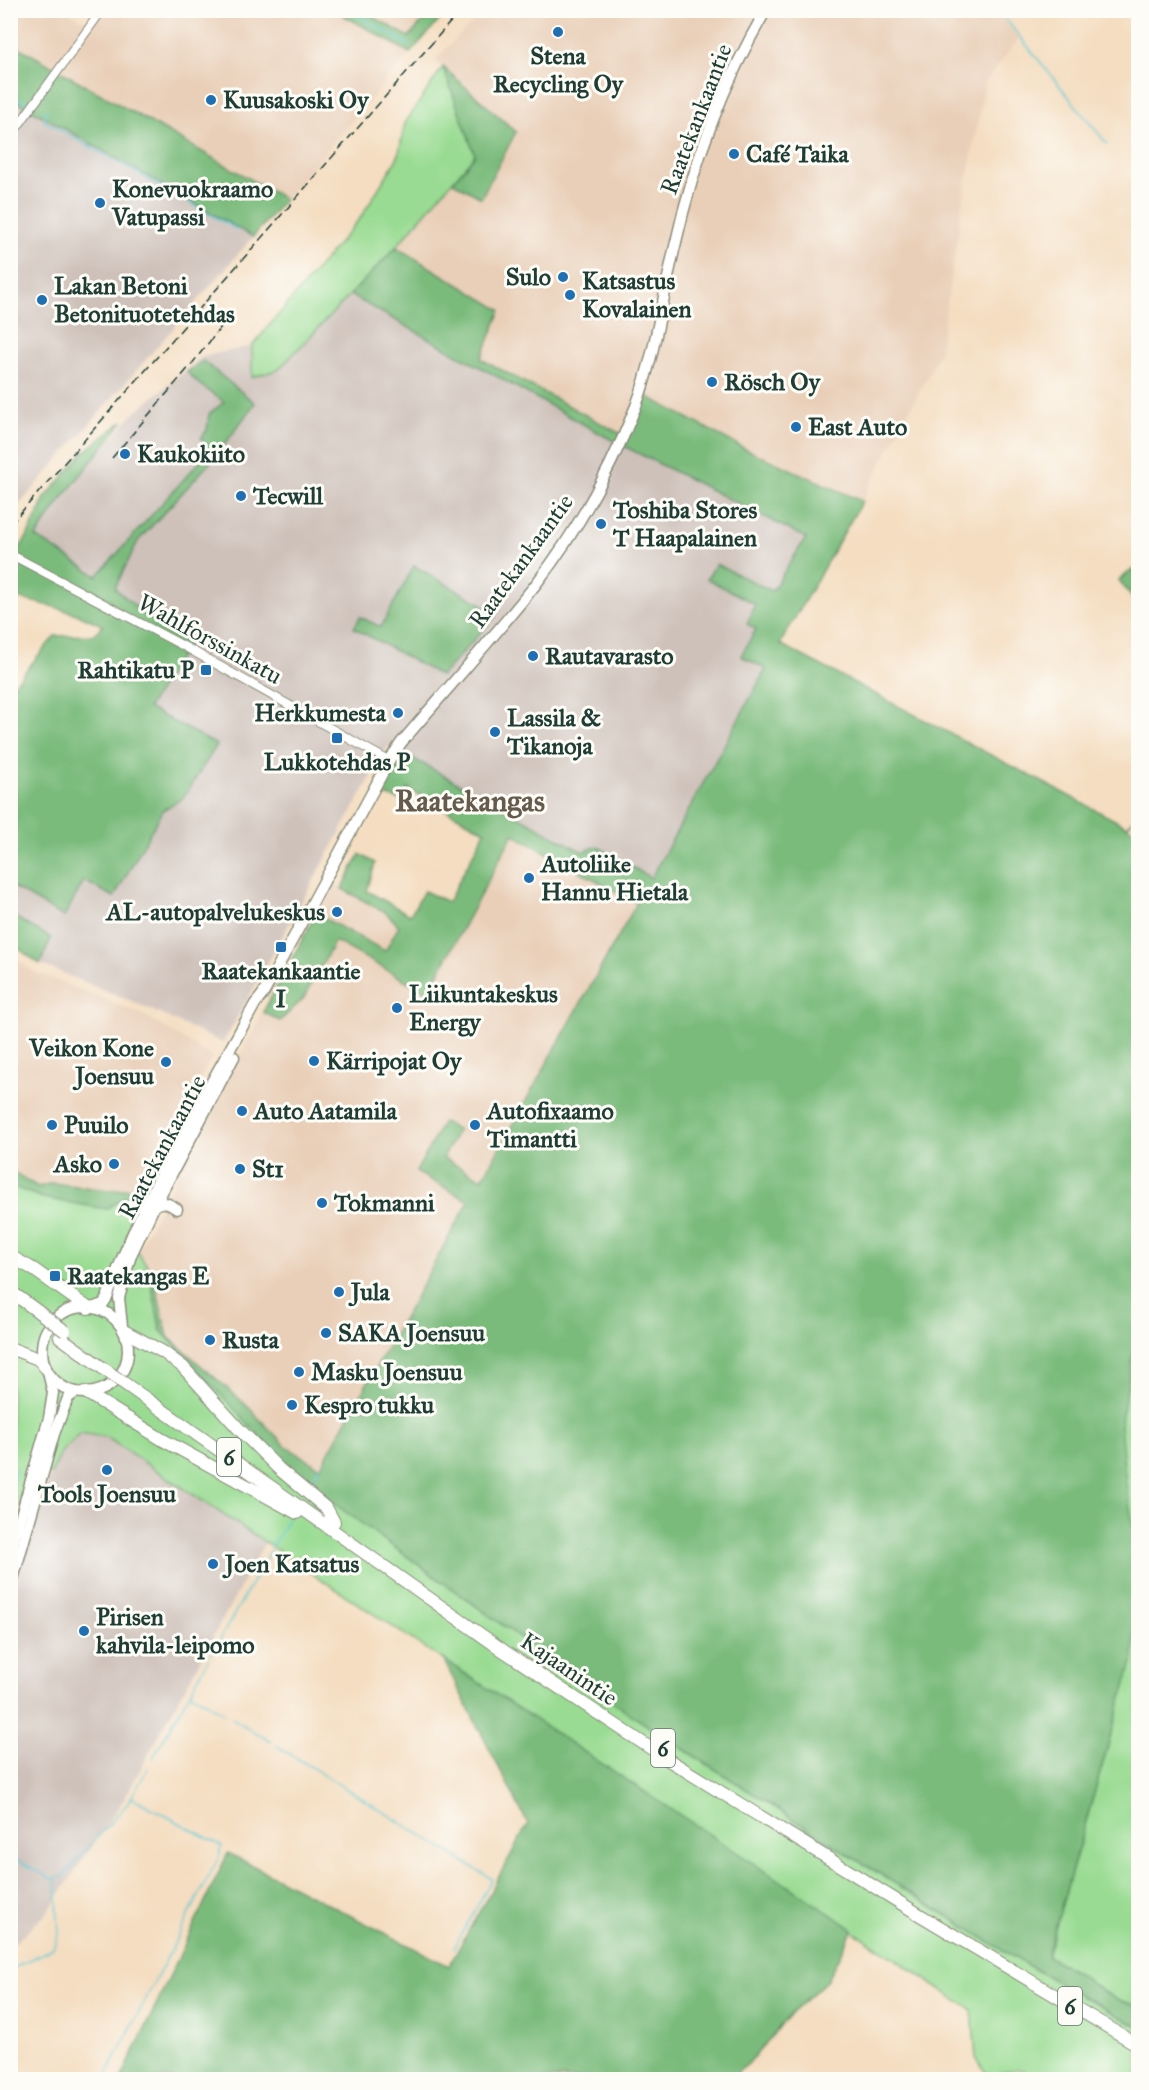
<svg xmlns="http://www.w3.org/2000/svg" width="1149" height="2090" viewBox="0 0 1149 2090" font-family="'IM FELL Great Primer',serif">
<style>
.built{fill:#e9cfb8}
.industrial{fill:#cec1ba}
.green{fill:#99db92;stroke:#5c8c63;stroke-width:1.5}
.forest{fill:#7abb7c;stroke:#4c7c58;stroke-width:1.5}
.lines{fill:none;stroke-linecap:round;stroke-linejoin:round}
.stream{stroke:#5ac7d2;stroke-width:1.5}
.minor-casing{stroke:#8a8d7a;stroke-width:10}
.major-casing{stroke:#8a8d7a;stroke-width:13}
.highway-casing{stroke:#8a8d7a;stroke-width:14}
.minor{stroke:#fff;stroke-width:8}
.major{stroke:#fff;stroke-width:10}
.highway{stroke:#fff;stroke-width:12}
.rail{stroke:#1f3d34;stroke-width:1.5;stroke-dasharray:9 4.5;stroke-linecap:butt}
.highway-bridge-casing{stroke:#8a8d7a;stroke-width:14;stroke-linecap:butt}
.highway-bridge{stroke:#fff;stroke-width:12}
.poi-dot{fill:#1f6fb2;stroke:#fdfcf7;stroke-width:2}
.labels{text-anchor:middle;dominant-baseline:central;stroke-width:6;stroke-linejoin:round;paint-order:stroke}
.shield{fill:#fdfcf7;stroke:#62766e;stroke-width:1.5}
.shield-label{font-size:22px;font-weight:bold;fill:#1f3d34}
.poi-label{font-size:24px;font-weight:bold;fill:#1f3d34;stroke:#fdfcf7;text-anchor:start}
.street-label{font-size:24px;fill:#1f3d34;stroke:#fdfcf7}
.district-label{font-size:30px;font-weight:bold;fill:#645b4d;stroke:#fdfcf7}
</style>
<rect width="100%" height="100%" fill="#fdfcf7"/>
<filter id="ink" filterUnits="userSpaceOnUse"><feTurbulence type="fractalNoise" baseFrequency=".0167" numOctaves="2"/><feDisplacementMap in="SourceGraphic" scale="12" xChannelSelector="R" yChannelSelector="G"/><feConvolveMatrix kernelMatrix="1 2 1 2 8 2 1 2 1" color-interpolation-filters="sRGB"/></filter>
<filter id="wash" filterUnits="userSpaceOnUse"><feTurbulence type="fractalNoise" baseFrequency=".008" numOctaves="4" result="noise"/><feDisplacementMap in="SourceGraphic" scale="24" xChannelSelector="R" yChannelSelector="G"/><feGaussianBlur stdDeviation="1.35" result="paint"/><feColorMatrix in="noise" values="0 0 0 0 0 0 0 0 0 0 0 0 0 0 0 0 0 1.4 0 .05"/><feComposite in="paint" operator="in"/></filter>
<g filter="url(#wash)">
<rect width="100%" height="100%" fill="#f4ddc0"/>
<!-- built -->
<g class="built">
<path d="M 336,10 L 410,53 L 285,199 L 11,43 L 11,11 L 66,11 L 90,24 L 99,11 Z"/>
<path d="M 363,11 L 432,11 L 409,37 Z"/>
<path d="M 483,11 L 995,11 L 1019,38 L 985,83 L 962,206 L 939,354 L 862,501 L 745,449 L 642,393 L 623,435 L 480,359 L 501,310 L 396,247 L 453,182 L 481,198 L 516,133 L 435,60 Z"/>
<path d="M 513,834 L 637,903 L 482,1180 L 443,1157 L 458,1130 L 443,1122 L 417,1172 L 469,1201 L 320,1468 L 287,1447 L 242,1401 L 168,1337 L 153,1274 L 136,1253 L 263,1012 L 280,1020 L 303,999 L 334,941 L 428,993 Z"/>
<path d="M 332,882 L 385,912 L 399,926 L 384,952 L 316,914 Z"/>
<path d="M 10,954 L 31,970 L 146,1016 L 212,1057 L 140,1188 L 109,1190 L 52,1183 L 38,1187 L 11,1171 Z"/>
</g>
<!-- industrial -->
<g class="industrial">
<path d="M 11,98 L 253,237 L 11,514 Z"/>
<path d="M 350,295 L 610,439 L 806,538 L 772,591 L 717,564 L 707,579 L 755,604 L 756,629 L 765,669 L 651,878 L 597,846 L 583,852 L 389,745 L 223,1043 L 136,1003 L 40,964 L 51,938 L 11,915 L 11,886 L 64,917 L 84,881 L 114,896 L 163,810 L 183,798 L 217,745 L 148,708 L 191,640 L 27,548 L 56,502 L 130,417 L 201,357 L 252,346 L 252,377 L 278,370 Z"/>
<path d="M 80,1433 L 106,1437 L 265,1542 L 124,1799 L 46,1914 L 11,1946 L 11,1600 L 38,1499 L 62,1452 Z"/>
</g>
<!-- green -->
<g class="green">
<path d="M 443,67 L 475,155 L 396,247 L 278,370 L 252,377 L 252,346 L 361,217 L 398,157 L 405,123 Z"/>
<path d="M 11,1186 L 43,1198 L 106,1208 L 140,1188 L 150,1187 L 126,1236 L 153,1274 L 150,1277 L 161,1331 L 377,1535 L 551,1660 L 660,1734 L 846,1853 L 1022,1962 L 1138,2027 L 1138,2079 L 1056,2079 L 1017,2069 L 988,2076 L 976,2058 L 972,2010 L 106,1437 L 80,1433 L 62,1451 L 51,1474 L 28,1466 L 11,1533 Z"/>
<path d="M 1138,1329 L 1138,2006 L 1117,2000 L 1074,1971 L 1047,1956 L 1133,1659 L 1125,1477 L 1120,1425 Z"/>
</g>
<!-- forest -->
<g class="forest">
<path d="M 336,11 L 363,11 L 409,37 L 432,11 L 448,11 L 410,53 Z"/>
<path d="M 11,43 L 285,199 L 253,237 L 11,98 Z"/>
<path d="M 443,67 L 516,132 L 481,198 L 453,182 L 475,155 Z"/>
<path d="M 396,247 L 501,310 L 481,359 L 623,435 L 641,393 L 745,449 L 862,501 L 780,644 L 1126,826 L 1138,815 L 1127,826 L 1138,834 L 1138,1329 L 1120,1425 L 1125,1477 L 1138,1559 L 1133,1659 L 1047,1956 L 1074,1971 L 1117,2000 L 1138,2006 L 1138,2027 L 1022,1962 L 846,1853 L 660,1734 L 551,1660 L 300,1479 L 161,1331 L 150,1277 L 153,1274 L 168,1337 L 242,1401 L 287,1447 L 320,1468 L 469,1201 L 416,1172 L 443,1122 L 458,1130 L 443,1158 L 482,1179 L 637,903 L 513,834 L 428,993 L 335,941 L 303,999 L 280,1021 L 263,1012 L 316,914 L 385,951 L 399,926 L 385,912 L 342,889 L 360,854 L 375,863 L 367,891 L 410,915 L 424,891 L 448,902 L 485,831 L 408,789 L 401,800 L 380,794 L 405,754 L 583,852 L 597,846 L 651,878 L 766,669 L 741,656 L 756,629 L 747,624 L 755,604 L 707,579 L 716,564 L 772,591 L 806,538 L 610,439 L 350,295 Z"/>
<path d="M 203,361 L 255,403 L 217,455 L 138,541 L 115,588 L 146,616 L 191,639 L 148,708 L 217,745 L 183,798 L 163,810 L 114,897 L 84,881 L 64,917 L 11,886 L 11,688 L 55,636 L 92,635 L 103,626 C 75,610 42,604 11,597 L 11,561 L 27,537 L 45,498 L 84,452 L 123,421 L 58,504 L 36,537 L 97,576 L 210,450 L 201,438 L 207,430 L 209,414 L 224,402 L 199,384 L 187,372 Z"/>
<path d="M 414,566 L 480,603 L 496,616 L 441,676 L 354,628 L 360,617 L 381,627 Z"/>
<path d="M 1135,568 L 1138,574 L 1138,606 L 1119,580 Z"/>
<path d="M 11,915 L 51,938 L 40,964 L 11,943 Z"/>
<path d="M 11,1171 L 38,1187 L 52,1183 L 109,1190 L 140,1188 L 106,1209 L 43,1198 L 11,1186 Z"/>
<path d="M 443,1659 L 853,1929 L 827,1980 L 788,2017 L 748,2064 L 729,2079 L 121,2079 L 228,1853 L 449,1966 L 528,1824 Z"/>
</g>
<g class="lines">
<!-- stream -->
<g class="stream">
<path d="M 348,10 L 409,45"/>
<path d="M 998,10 L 1107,144"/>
<path d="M 10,94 L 27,103"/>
<path d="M 43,111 L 46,112 L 44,121 L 238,230"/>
<path d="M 313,1478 L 320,1466"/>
<path d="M 10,1491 L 16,1469"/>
<path d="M 191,1693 L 225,1714"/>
<path d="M 232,1718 L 271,1742"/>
<path d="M 277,1746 L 492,1879 L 454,1948"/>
<path d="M 153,1758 L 288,1519"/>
<path d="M 10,1856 L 52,1879 L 63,1876 L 128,1803 L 148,1768"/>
<path d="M 10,1970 L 53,1948 L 59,1935 L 56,1879"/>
<path d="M 104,2080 L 220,1855 L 220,1850 L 222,1846 L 131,1797"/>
</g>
</g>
</g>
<g filter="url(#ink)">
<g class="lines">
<!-- minor casing -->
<g class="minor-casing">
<g id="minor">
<path d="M 10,137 L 102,10"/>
<path d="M 10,554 L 189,649 L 389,761"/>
</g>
</g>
<!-- major casing -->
<g class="major-casing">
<g id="major">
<path d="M 155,1205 C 164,1200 169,1204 177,1209"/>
<circle cx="85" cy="1350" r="43"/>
<path d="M 92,1308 L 103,1304 L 107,1298 C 143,1194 203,1100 255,1004 L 263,994 L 389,761 L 401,743 C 446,690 493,638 536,584 C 578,530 611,469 636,406 C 655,356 663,294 676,242 C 694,161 724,82 766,10"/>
<path d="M 122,1326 L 119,1298 L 131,1255 L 152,1211 L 234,1057"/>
<path d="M 10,1553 L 49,1418 L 53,1393 L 49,1376"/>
<path d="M 10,1590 L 54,1434 L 68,1398 L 76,1392"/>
</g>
</g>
<!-- highway casing -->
<g class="highway-casing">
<g id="highway">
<path d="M 10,1256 L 33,1269 L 88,1308"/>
<path d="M 10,1291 L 40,1313"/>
<path d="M 126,1332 L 163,1352 L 183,1367 L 239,1429 L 279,1469 L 327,1509 L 334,1522"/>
<path d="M 60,1337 L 104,1369"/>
<path d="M 10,1348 L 38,1359 L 45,1367"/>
<path d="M 128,1386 L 504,1651 L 667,1759 L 920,1915 L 1138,2045"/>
<path d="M 85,1392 L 163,1440 L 297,1513"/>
</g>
</g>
<!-- minor -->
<use href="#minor" class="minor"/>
<!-- major -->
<use href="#major" class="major"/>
<!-- highway -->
<use href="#highway" class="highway"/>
<!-- rail -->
<g class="rail">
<path d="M 112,458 L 191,365 L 225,322"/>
<path d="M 10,525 L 461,10"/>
</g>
<!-- highway-bridge casing -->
<g class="highway-bridge-casing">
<g id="highway-bridge">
<path d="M 40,1313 L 65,1331"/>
<path d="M 104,1369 L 128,1386"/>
</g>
</g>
<!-- highway-bridge -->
<use href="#highway-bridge" class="highway-bridge"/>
</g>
</g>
<!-- markers -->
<g class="poi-dot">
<circle cx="558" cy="32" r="6"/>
<circle cx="211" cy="100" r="6"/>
<circle cx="734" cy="154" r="6"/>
<circle cx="100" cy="203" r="6"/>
<circle cx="563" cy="277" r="6"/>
<circle cx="570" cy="295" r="6"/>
<circle cx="42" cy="300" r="6"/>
<circle cx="712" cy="382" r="6"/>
<circle cx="796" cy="427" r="6"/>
<circle cx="125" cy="454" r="6"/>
<circle cx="241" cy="496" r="6"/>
<circle cx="601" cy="524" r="6"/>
<circle cx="533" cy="656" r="6"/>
<rect x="200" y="664" width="12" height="12" rx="3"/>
<circle cx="398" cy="713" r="6"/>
<circle cx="495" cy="732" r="6"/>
<rect x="331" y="732" width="12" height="12" rx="3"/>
<circle cx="529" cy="878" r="6"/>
<circle cx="337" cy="912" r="6"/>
<rect x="275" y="941" width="12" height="12" rx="3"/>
<circle cx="397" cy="1008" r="6"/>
<circle cx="314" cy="1061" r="6"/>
<circle cx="166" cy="1062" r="6"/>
<circle cx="242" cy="1111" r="6"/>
<circle cx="52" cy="1125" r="6"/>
<circle cx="475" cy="1125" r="6"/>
<circle cx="114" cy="1164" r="6"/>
<circle cx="240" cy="1169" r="6"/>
<circle cx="322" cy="1203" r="6"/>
<rect x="49" y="1270" width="12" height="12" rx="3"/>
<circle cx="339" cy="1292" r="6"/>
<circle cx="326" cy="1333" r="6"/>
<circle cx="210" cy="1340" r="6"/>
<circle cx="299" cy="1372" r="6"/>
<circle cx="292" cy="1405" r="6"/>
<circle cx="107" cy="1470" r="6"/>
<circle cx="213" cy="1564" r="6"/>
<circle cx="84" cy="1631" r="6"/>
</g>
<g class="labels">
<!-- shield labels -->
<g class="shield">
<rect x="217" y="1438" width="24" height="38" rx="4.5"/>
<rect x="651" y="1729" width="24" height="38" rx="4.5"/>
<rect x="1058" y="1987" width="24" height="38" rx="4.5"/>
</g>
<g class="shield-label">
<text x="229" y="1457">6</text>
<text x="663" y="1748">6</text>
<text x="1070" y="2006">6</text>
</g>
<!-- poi labels -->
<g class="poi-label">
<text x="558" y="56" text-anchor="middle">Stena<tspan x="558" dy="28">Recycling Oy</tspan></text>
<text x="223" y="100">Kuusakoski Oy</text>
<text x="746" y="154">Café Taika</text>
<text x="112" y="189">Konevuokraamo<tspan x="112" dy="28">Vatupassi</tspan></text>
<text x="551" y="277" text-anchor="end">Sulo</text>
<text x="582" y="281">Katsastus<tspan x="582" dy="28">Kovalainen</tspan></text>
<text x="54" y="286">Lakan Betoni<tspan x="54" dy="28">Betonituotetehdas</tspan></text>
<text x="724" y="382">Rösch Oy</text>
<text x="808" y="427">East Auto</text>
<text x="137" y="454">Kaukokiito</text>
<text x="253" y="496">Tecwill</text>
<text x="613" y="510">Toshiba Stores<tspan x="613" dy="28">T Haapalainen</tspan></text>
<text x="545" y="656">Rautavarasto</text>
<text x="194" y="670" text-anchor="end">Rahtikatu P</text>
<text x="386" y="713" text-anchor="end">Herkkumesta</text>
<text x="507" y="718">Lassila &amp;<tspan x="507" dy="28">Tikanoja</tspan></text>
<text x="337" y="762" text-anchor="middle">Lukkotehdas P</text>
<text x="541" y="864">Autoliike<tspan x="541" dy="28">Hannu Hietala</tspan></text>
<text x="325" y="912" text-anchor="end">AL-autopalvelukeskus</text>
<text x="281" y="971" text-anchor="middle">Raatekankaantie<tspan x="281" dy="28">I</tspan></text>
<text x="409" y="994">Liikuntakeskus<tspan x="409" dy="28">Energy</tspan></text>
<text x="154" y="1048" text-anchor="end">Veikon Kone<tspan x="154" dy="28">Joensuu</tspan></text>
<text x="326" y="1061">Kärripojat Oy</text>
<text x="254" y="1111">Auto Aatamila</text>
<text x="487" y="1111">Autofixaamo<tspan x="487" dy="28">Timantti</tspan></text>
<text x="64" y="1125">Puuilo</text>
<text x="102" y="1164" text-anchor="end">Asko</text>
<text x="252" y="1169">St1</text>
<text x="334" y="1203">Tokmanni</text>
<text x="67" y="1276">Raatekangas E</text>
<text x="351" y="1292">Jula</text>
<text x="338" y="1333">SAKA Joensuu</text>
<text x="222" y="1340">Rusta</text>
<text x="311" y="1372">Masku Joensuu</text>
<text x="304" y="1405">Kespro tukku</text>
<text x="107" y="1494" text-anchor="middle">Tools Joensuu</text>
<text x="225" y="1564">Joen Katsatus</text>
<text x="96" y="1617">Pirisen<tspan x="96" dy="28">kahvila-leipomo</tspan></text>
</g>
<!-- street labels -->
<g class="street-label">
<text transform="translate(696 119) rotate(-69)">Raatekankaantie</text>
<text transform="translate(521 561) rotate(-54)">Raatekankaantie</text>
<text transform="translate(210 639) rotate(29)">Wahlforssinkatu</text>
<text transform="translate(162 1147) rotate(-62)">Raatekankaantie</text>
<text transform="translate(569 1669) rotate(34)">Kajaanintie</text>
</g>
<!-- district labels -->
<g class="district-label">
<text x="470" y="801">Raatekangas</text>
</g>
</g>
<!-- margin -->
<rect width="1149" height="2090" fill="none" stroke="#fdfcf7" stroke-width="36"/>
</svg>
